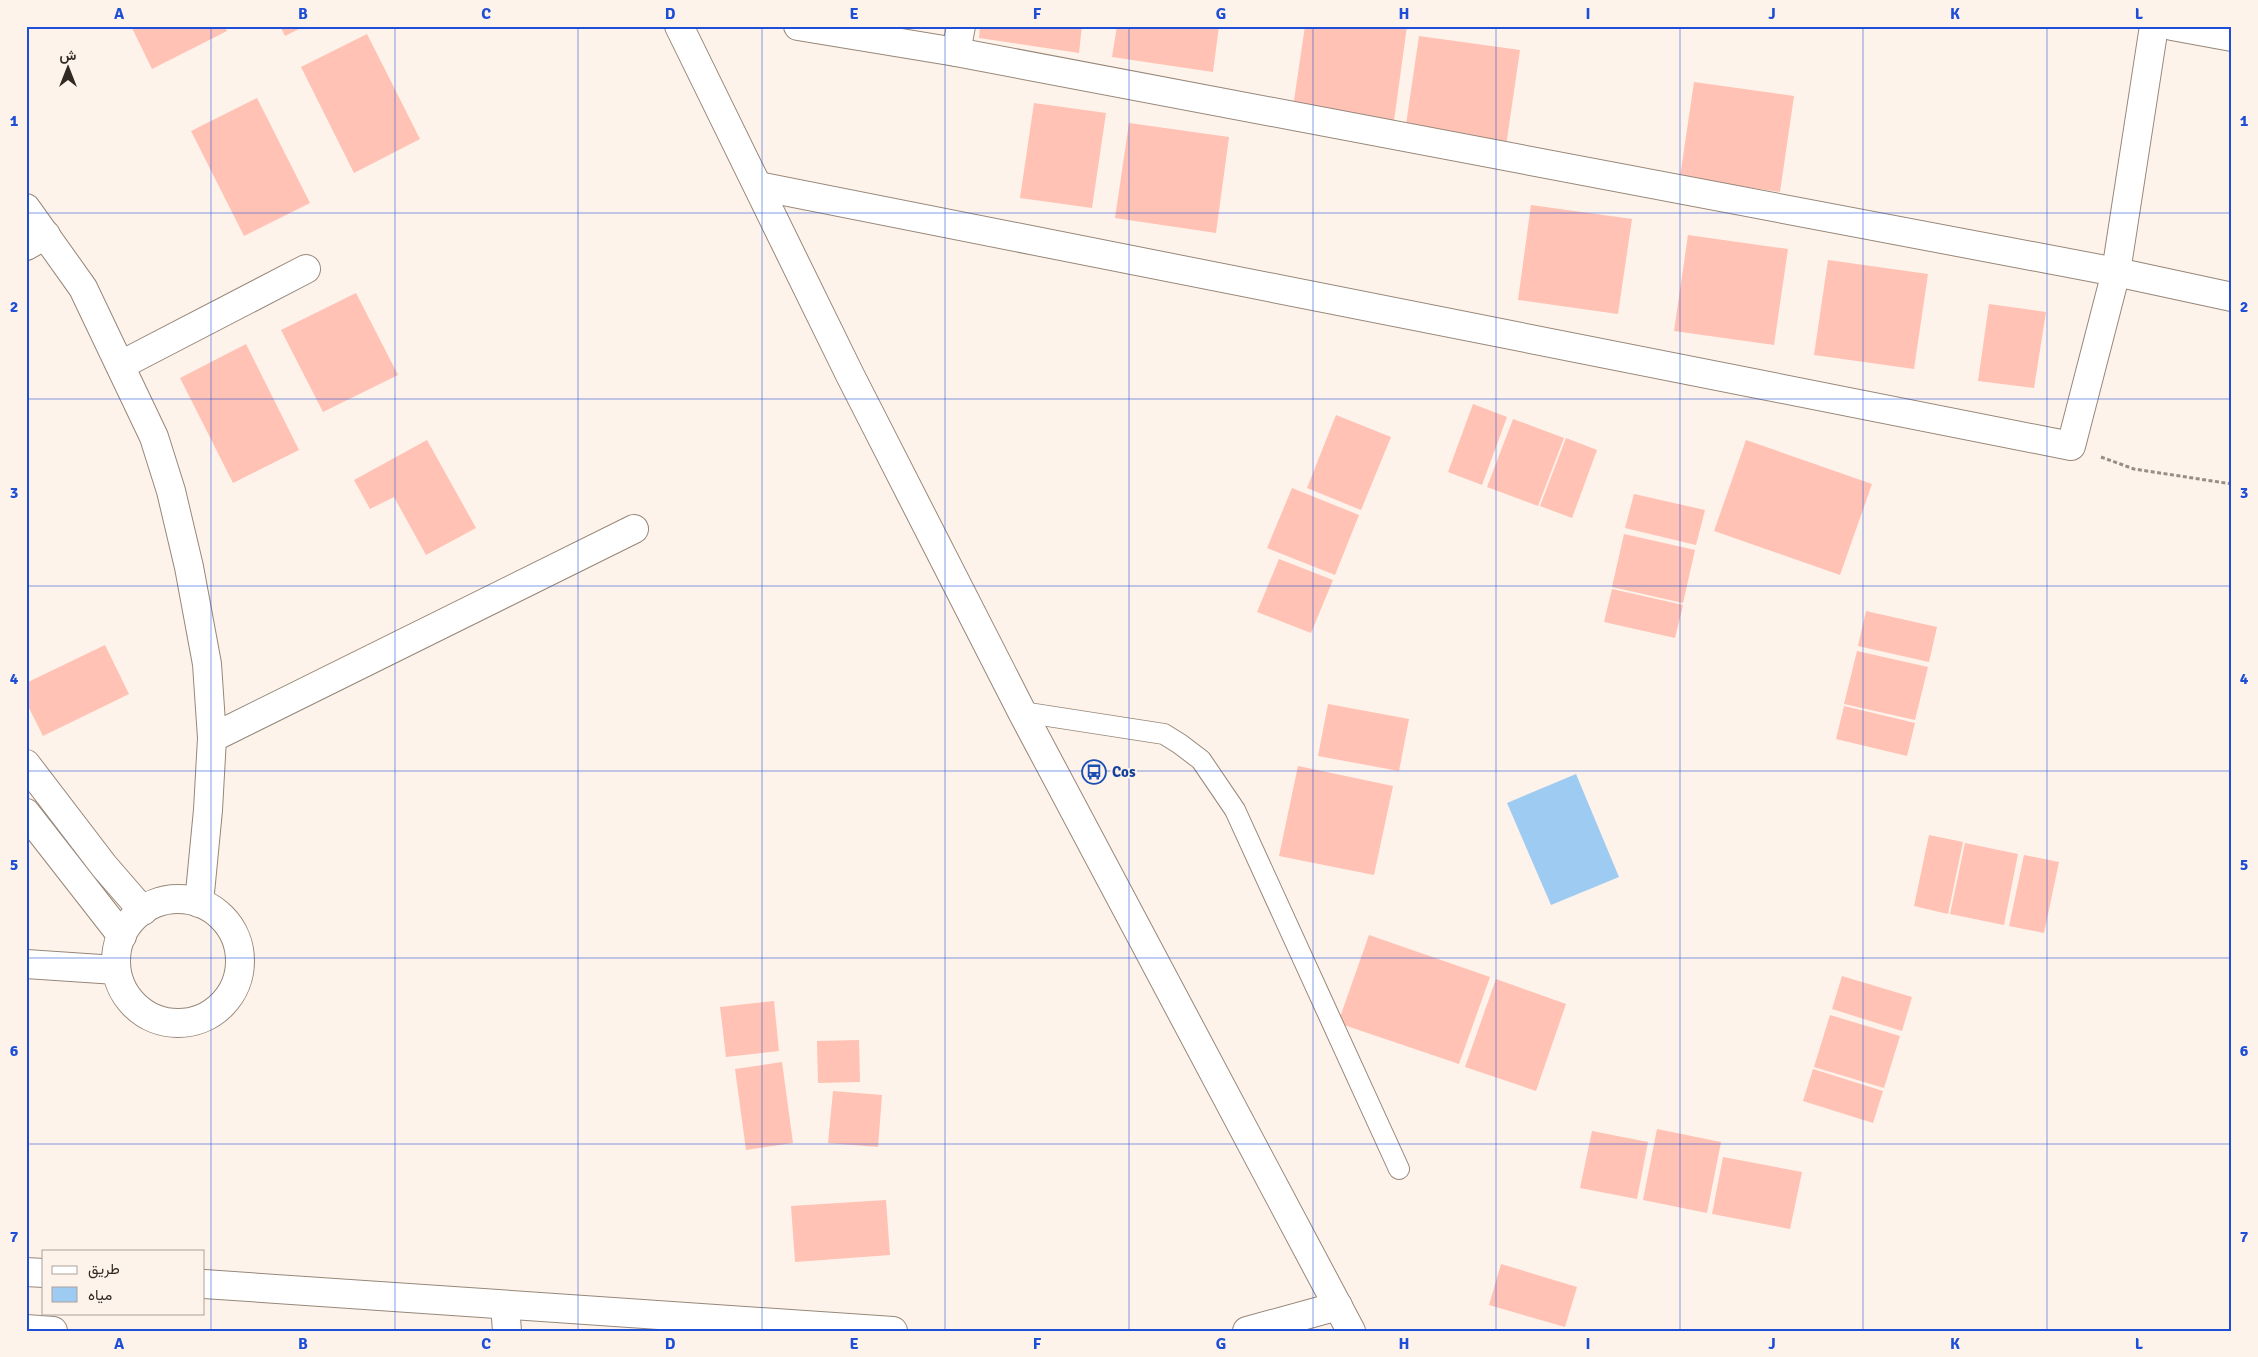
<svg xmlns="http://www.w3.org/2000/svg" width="2258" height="1357" viewBox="0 0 2258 1357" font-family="Signika,Vazirmatn,sans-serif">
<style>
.water{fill:#9ecbf2}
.building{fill:#ffc2b4}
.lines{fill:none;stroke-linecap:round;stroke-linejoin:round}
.service-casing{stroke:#978779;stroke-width:22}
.minor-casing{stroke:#978779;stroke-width:30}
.primary-casing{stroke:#978779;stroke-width:30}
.path{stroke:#968d86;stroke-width:3;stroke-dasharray:4 2.5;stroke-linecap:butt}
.service{stroke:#fff;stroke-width:20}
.minor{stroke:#fff;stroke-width:28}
.primary{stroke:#fff;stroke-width:28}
.grid{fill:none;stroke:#1d4ed8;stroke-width:1;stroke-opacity:0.55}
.labels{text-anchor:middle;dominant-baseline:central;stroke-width:4;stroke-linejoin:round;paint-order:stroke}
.transit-label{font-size:15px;font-weight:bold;fill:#164399;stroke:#fef3ea;text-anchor:start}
.neatline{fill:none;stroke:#1d4ed8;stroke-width:2}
.grid-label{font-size:16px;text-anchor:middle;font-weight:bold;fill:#1d4ed8}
</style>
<rect width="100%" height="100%" fill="#fef3ea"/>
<!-- water -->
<path class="water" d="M 1576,774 L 1619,877 L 1551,905 L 1507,803 Z"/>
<!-- building -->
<g class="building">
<path d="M 131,26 L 224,26 L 227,31 L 152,69 Z"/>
<path d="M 280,26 L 305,26 L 285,36 Z"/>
<path d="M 980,26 L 1082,26 L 1079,53 L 979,38 Z"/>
<path d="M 1117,26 L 1219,26 L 1213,72 L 1112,57 Z"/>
<path d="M 1305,26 L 1407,26 L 1394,121 L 1293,107 Z"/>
<path d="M 367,34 L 420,139 L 354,173 L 301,67 Z"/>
<path d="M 1419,36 L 1520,50 L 1506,146 L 1405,131 Z"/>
<path d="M 1694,82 L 1794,96 L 1780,192 L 1680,177 Z"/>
<path d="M 257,98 L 310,203 L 244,236 L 191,131 Z"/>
<path d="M 1034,103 L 1106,113 L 1092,208 L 1020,198 Z"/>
<path d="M 1129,123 L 1229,137 L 1216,233 L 1115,218 Z"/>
<path d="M 1531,205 L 1632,219 L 1618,314 L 1518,300 Z"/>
<path d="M 1688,235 L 1788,249 L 1774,345 L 1674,331 Z"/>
<path d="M 1828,260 L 1928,274 L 1914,369 L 1814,355 Z"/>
<path d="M 356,293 L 398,375 L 323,412 L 281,330 Z"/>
<path d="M 1989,304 L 2046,312 L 2034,388 L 1978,381 Z"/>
<path d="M 246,344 L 299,450 L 233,483 L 180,378 Z"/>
<path d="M 1473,404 L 1507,417 L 1482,485 L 1448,472 Z"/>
<path d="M 1336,415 L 1391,437 L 1361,510 L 1307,488 Z"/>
<path d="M 1513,419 L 1564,438 L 1538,506 L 1487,487 Z"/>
<path d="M 1566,438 L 1597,450 L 1572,518 L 1540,506 Z"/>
<path d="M 427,440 L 476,528 L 426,555 L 394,497 L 370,509 L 354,480 Z"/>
<path d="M 1746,440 L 1872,484 L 1840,575 L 1714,531 Z"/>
<path d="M 1292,488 L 1359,515 L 1335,575 L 1267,548 Z"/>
<path d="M 1634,494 L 1705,510 L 1696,545 L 1625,528 Z"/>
<path d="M 1624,534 L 1695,550 L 1683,603 L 1612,587 Z"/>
<path d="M 1279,559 L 1333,580 L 1311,633 L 1257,612 Z"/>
<path d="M 1612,589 L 1683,605 L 1675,638 L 1604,622 Z"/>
<path d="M 1866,611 L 1937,627 L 1929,662 L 1858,646 Z"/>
<path d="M 105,645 L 129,694 L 43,736 L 26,702 L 26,683 Z"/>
<path d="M 1857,651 L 1928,667 L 1915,720 L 1844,704 Z"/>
<path d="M 1328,704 L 1409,719 L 1399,771 L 1318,756 Z"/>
<path d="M 1844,706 L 1915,723 L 1907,756 L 1836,739 Z"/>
<path d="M 1298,766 L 1393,786 L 1374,875 L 1279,856 Z"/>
<path d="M 1929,835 L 1963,842 L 1948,914 L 1914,906 Z"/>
<path d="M 1965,843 L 2018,854 L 2004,925 L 1950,914 Z"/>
<path d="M 2024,855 L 2059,862 L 2044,933 L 2009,926 Z"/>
<path d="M 1369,935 L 1490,977 L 1459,1064 L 1338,1023 Z"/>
<path d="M 1842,976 L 1912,997 L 1902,1031 L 1832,1009 Z"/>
<path d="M 1496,979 L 1566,1004 L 1536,1091 L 1465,1067 Z"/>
<path d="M 774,1001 L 779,1051 L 726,1057 L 720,1007 Z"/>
<path d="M 1830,1015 L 1900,1036 L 1884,1088 L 1814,1067 Z"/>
<path d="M 859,1040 L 860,1082 L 818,1083 L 817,1041 Z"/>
<path d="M 782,1062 L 793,1143 L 746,1150 L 735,1069 Z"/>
<path d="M 1813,1069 L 1883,1091 L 1873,1123 L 1803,1101 Z"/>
<path d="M 833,1091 L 882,1095 L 878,1147 L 828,1143 Z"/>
<path d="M 1657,1129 L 1721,1142 L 1707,1213 L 1643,1200 Z"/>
<path d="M 1592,1131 L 1648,1142 L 1637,1199 L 1580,1188 Z"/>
<path d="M 1723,1157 L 1802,1172 L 1790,1229 L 1712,1214 Z"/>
<path d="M 886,1200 L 890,1255 L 795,1262 L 791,1206 Z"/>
<path d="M 1501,1264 L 1577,1287 L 1565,1327 L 1489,1305 Z"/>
</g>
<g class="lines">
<!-- service casing -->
<g class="service-casing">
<path id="service" d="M 1022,712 L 1164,734 L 1180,744 L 1201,760 L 1235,810 L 1399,1169"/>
</g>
<!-- minor casing -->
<g class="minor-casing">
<g id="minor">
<path d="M 798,26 L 956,52 L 2116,272 L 2232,297"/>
<path d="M 2172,26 L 2232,37"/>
<path d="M 956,52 L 961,26"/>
<path d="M 758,186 L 2071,446 L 2116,272 L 2154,26"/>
<path d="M 26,208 L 83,288 L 154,437 L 171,491 L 189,567 L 207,664 L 212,738 L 208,810 L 199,903"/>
<path d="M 26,246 L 46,235"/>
<path d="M 121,365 L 306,269"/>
<path d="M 212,738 L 634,529"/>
<path d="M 26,764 L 104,866 L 143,911"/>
<path d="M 26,813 L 122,936"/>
<circle cx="178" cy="961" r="62"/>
<path d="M 26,964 L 116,970"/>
<path d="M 26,1272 L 44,1273"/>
<path d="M 204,1284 L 893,1331"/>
<path d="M 505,1305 L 507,1331"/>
<path d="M 26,1329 L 53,1331"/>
<path d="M 1247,1331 L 1338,1306"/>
</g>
</g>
<!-- primary casing -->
<g class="primary-casing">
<path id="primary" d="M 679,26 L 850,375 L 1022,712 L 1351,1331"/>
</g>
<!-- path -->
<path class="path" d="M 2101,457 L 2134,469 L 2232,484"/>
<!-- service -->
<use href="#service" class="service"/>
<!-- minor -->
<use href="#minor" class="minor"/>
<!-- primary -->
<use href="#primary" class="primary"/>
</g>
<!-- grid -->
<path class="grid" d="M 211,26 L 211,1331M 395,26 L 395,1331M 578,26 L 578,1331M 762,26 L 762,1331M 945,26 L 945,1331M 1129,26 L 1129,1331M 1313,26 L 1313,1331M 1496,26 L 1496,1331M 1680,26 L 1680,1331M 1863,26 L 1863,1331M 2047,26 L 2047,1331M 26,213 L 2232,213M 26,399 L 2232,399M 26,586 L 2232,586M 26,771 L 2232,771M 26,958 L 2232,958M 26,1144 L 2232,1144"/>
<!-- icons -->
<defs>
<g id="bus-ring" transform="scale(1.25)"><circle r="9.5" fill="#fef3ea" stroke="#1a4fb4" stroke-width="1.5"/><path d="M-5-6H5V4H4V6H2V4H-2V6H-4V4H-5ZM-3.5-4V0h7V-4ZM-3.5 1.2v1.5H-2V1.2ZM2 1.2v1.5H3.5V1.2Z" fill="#1a4fb4"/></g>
</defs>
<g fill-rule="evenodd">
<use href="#bus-ring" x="1094" y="772"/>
</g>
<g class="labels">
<!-- transit labels -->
<g class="transit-label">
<text x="1112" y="772">Cos</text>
</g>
</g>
<!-- border -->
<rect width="2258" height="1357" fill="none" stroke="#fef3ea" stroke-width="55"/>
<!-- legend -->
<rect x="42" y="1250" width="162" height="65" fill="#fef3ea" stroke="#aca29b"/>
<rect x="52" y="1266" width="25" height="8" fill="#ffffff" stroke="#aca29b"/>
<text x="88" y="1274" font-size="15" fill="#302924">طريق</text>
<rect x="52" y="1287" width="25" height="15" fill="#9ecbf2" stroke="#aca29b"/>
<text x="88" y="1300" font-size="15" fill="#302924">مياه</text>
<!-- north arrow -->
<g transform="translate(68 68)" stroke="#fef3ea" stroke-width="4" paint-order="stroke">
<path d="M0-4L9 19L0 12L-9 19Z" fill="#302924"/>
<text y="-8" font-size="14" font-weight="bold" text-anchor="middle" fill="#302924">ش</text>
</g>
<rect x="28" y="28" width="2202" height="1302" class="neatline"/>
<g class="grid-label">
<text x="119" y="19">A</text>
<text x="303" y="19">B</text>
<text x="486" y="19">C</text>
<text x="670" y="19">D</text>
<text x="854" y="19">E</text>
<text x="1037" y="19">F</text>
<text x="1221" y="19">G</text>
<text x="1404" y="19">H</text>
<text x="1588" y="19">I</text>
<text x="1772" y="19">J</text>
<text x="1955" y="19">K</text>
<text x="2139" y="19">L</text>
<text x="14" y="126">1</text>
<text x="2244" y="126">1</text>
<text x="14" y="312">2</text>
<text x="2244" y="312">2</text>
<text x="14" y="498">3</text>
<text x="2244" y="498">3</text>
<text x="14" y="684">4</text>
<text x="2244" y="684">4</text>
<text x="14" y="870">5</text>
<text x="2244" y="870">5</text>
<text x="14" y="1056">6</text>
<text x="2244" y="1056">6</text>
<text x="14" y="1242">7</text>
<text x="2244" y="1242">7</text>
<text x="119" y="1349">A</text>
<text x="303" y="1349">B</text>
<text x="486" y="1349">C</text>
<text x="670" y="1349">D</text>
<text x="854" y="1349">E</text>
<text x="1037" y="1349">F</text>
<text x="1221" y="1349">G</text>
<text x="1404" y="1349">H</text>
<text x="1588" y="1349">I</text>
<text x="1772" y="1349">J</text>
<text x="1955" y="1349">K</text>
<text x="2139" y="1349">L</text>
</g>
</svg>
